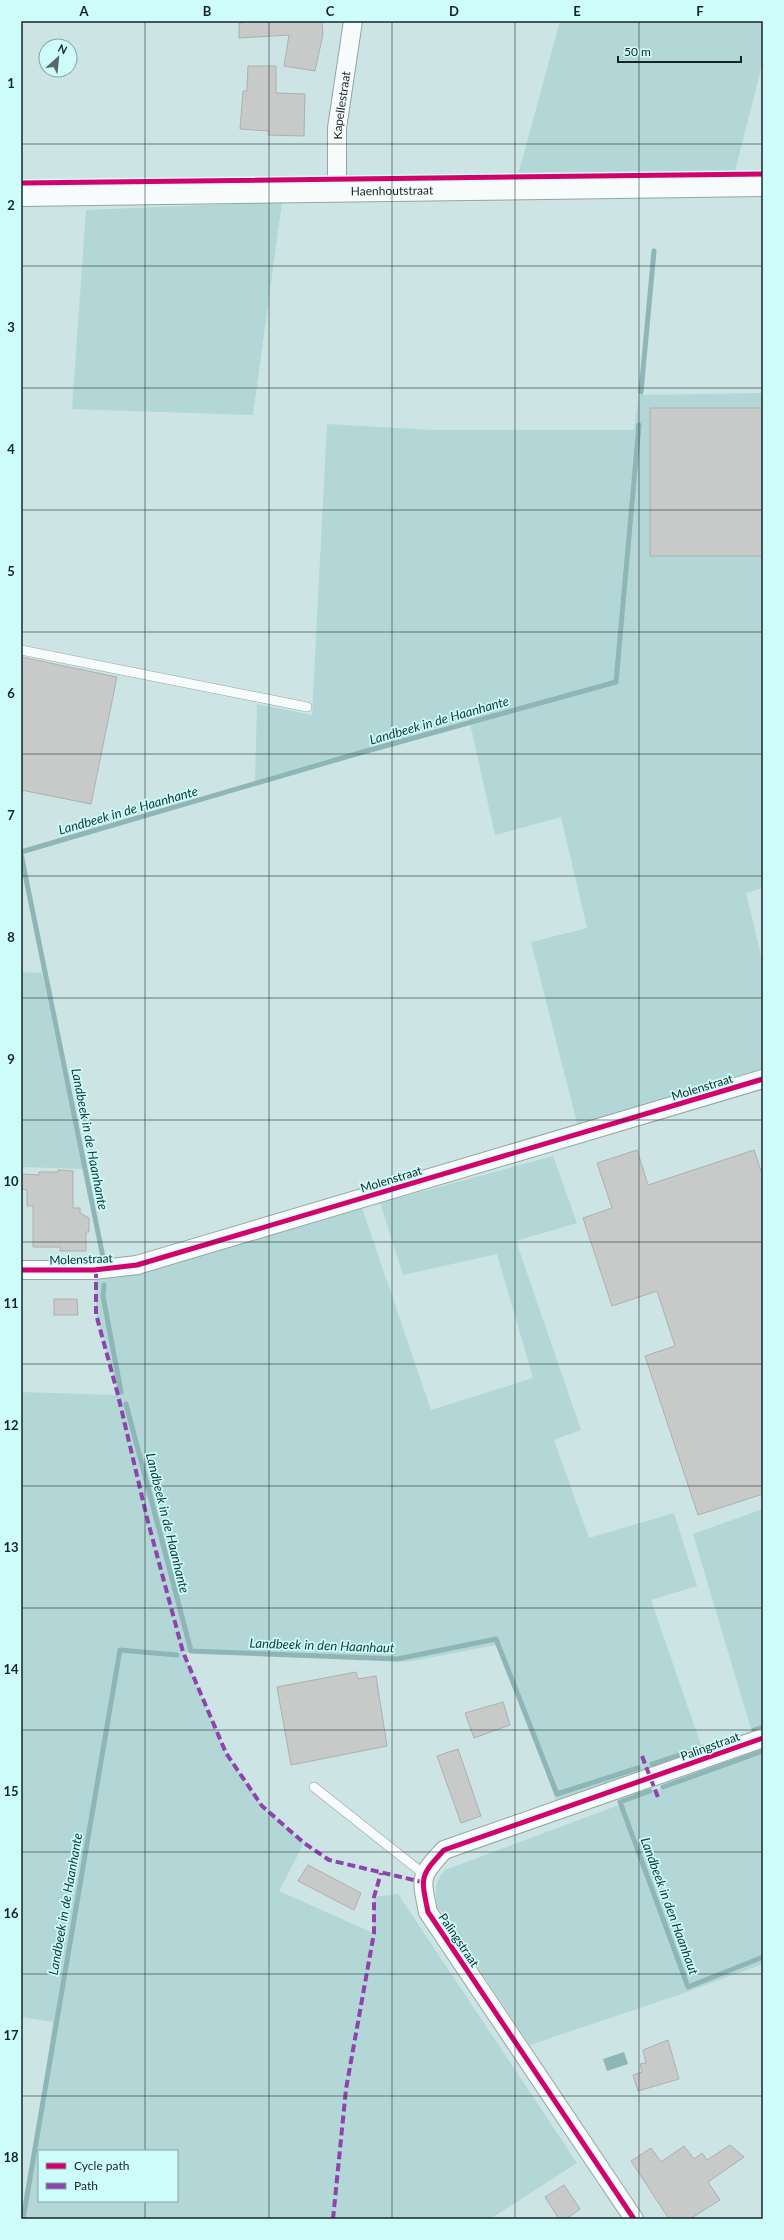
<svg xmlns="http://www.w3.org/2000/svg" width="784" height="2240" viewBox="0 0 784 2240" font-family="Lato,sans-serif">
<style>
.green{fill:#b3d7d6;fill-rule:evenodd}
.water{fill:#8fb6b6}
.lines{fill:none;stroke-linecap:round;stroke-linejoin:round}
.stream{stroke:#8fb6b6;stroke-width:5}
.building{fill:#c7cac9;stroke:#adb0ae}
.lane-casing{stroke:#93a6a5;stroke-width:10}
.street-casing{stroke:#93a6a5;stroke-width:20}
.secondary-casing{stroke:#93a6a5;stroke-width:24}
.lane{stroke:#f7fbfb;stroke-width:9}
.street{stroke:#f7fbfb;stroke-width:18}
.secondary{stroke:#f7fbfb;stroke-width:22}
.quiet{stroke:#8e44ad;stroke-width:4;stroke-dasharray:8 4;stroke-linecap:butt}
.cycleway-casing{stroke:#cefcfa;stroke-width:8}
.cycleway{stroke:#d6006c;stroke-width:5}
.grid{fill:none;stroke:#142525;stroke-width:1;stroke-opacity:0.55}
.labels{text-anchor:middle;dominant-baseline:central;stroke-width:3.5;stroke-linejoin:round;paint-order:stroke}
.street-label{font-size:12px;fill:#142525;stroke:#cefcfa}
.water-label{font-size:13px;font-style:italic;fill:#0c3a39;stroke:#cefcfa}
.neatline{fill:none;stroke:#142525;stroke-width:1.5}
.grid-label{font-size:13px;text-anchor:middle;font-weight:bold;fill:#142525}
</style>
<rect width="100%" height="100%" fill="#cce4e3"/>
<!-- green -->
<g class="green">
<path d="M 560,21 L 763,21 L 763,61 L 735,171 L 518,175 Z"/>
<path d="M 282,202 L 253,415 L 72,409 L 86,210 Z"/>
<path d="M 763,393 L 763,408 L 650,408 L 650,555 L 763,556 L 763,888 L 746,893 L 763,964 L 763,1073 L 578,1127 L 531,942 L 587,928 L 561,817 L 495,835 L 469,719 L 255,781 L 257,704 L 312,715 L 327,424 L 433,430 L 634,430 L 639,395 Z"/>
<path d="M 21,972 L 42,973 L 83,1169 L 21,1167 Z"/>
<path d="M 553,1156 L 577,1223 L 516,1241 L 581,1430 L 554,1440 L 589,1538 L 674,1513 L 697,1586 L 651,1600 L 704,1754 L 558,1807 L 501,1644 L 407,1662 L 307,1655 L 183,1652 L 226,1753 L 262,1806 L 304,1843 L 279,1891 L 373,1933 L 374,1897 L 398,1894 L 577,2163 L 490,2219 L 24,2219 L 53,2022 L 21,2017 L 21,1392 L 118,1395 L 96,1314 L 95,1279 L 362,1208 L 431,1410 L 533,1378 L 497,1254 L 403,1275 L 380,1203 ZM 39,2151 L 177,2151 L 177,2201 L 39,2201 Z"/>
<path d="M 763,1509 L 763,1729 L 752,1732 L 693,1534 Z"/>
<path d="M 763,1751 L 763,1964 L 687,1992 L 530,2045 L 437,1906 C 435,1891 434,1882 445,1870 Z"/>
</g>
<!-- water -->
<path class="water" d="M 624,2052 L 628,2064 L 607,2071 L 603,2059 Z"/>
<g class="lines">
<!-- stream -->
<g class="stream">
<path d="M 641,392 L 654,251"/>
<path d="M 21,852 L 356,754 L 616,682 L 639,425"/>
<path d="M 21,854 L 104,1262"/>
<path d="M 104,1285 L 103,1296 L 121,1392"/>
<path d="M 126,1404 L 191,1651 L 397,1659 L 496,1639 L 557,1794 L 638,1768"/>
<path d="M 754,1730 L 763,1727"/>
<path d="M 652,1764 L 703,1747"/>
<path d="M 663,1787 L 763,1751"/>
<path d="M 650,1791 L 620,1802 L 688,1987 L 763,1957"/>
<path d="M 23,2219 L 120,1650 L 177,1655"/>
</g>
</g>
<!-- building -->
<g class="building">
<path d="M 241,21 L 322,21 L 323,34 L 315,71 L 284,66 L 289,35 L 239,38 L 239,23 L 242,23 Z"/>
<path d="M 248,66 L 276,66 L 276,93 L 305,94 L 304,136 L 268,135 L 269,131 L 240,129 L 243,91 L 247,91 Z"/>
<rect x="650" y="408" width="113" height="148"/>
<path d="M 21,657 L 117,677 L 91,804 L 21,790 Z"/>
<path d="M 637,1150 L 648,1185 L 754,1150 L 763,1177 L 763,1494 L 698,1515 L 645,1356 L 675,1346 L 657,1291 L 612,1306 L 583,1218 L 612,1208 L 597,1163 Z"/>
<path d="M 58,1170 L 73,1171 L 73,1208 L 80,1208 L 80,1213 L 89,1218 L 89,1232 L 86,1232 L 86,1251 L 60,1251 L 60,1247 L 33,1247 L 33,1206 L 27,1206 L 27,1190 L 21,1189 L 21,1174 L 39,1175 L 39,1172 L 58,1172 Z"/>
<path d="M 54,1299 L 77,1299 L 78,1315 L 54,1315 Z"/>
<path d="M 356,1672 L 358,1679 L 376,1676 L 387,1746 L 291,1765 L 277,1687 Z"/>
<path d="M 503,1702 L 510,1725 L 474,1738 L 465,1713 Z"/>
<path d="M 458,1749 L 481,1816 L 461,1823 L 437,1756 Z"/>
<path d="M 308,1865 L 361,1893 L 354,1910 L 298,1881 Z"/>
<path d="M 668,2040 L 679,2079 L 638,2091 L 633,2075 L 642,2072 L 640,2064 L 646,2063 L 643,2050 Z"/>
<path d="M 730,2145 L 744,2157 L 708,2182 L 720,2200 L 690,2219 L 669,2219 L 631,2161 L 651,2148 L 661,2162 L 684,2146 L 694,2159 L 702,2153 L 707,2160 Z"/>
<path d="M 564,2185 L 580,2209 L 566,2219 L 559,2219 L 545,2197 Z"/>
</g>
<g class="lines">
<!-- lane casing -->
<g class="lane-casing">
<g id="lane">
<path d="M 21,650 L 307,707"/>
<path d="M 314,1787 L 425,1875"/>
</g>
</g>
<!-- street casing -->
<g class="street-casing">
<g id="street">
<path id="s1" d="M 337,191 L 337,128 L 353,21"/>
<path d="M 21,1270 L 94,1270 L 137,1265 L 763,1079"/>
<path d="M 634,2219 L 428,1912 C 421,1877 419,1877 444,1850 L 763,1738"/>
</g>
</g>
<!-- secondary casing -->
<g class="secondary-casing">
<g id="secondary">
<path id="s2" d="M 21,195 L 763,185"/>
</g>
</g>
<!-- lane -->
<use href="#lane" class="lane"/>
<!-- street -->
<use href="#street" class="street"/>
<!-- secondary -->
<use href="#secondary" class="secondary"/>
<!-- quiet -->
<g class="quiet">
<path d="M 96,1270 L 96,1314 L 118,1395 L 147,1518 L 183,1652 L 226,1753 L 262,1806 L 304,1843 L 329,1860 L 422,1882"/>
<path d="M 642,1756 L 659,1800"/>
<path d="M 333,2219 L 346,2089 L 374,1933 L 374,1897 L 381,1873"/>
</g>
<!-- cycleway casing -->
<g class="cycleway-casing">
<g id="cycleway">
<path d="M 21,183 L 763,174"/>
<path d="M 21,1270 L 94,1270 L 137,1265 L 763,1079"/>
<path d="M 634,2219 L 428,1912 C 421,1877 419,1877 444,1850 L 763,1738"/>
</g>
</g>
<!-- cycleway -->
<use href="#cycleway" class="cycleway"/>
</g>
<!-- grid -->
<path class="grid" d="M 145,21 L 145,2151M 269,21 L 269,2219M 392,21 L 392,2219M 515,21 L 515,2219M 639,21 L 639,2219M 21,144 L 763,144M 21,266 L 763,266M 21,388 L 763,388M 21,510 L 763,510M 21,632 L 763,632M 21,754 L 763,754M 21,876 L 763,876M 21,998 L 763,998M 21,1120 L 763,1120M 21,1242 L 763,1242M 21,1364 L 763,1364M 21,1486 L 763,1486M 21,1608 L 763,1608M 21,1730 L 763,1730M 21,1852 L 763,1852M 21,1974 L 763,1974M 21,2096 L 763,2096M 145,2201 L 145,2219"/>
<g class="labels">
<!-- street labels -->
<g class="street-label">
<text stroke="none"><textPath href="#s1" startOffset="86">Kapellestraat</textPath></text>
<text stroke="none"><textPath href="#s2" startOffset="371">Haenhoutstraat</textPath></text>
<text transform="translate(702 1087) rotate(-17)">Molenstraat</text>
<text transform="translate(391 1179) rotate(-17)">Molenstraat</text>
<text transform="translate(81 1259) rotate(-2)">Molenstraat</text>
<text transform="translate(710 1746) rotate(-20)">Palingstraat</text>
<text transform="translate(459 1940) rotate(56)">Palingstraat</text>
</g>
<!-- water labels -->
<g class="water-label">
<text transform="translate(439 720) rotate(-16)">Landbeek in de Haanhante</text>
<text transform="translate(128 810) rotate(-16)">Landbeek in de Haanhante</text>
<text transform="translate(90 1139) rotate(79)">Landbeek in de Haanhante</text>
<text transform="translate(168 1523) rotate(76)">Landbeek in de Haanhante</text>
<text transform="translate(322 1645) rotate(2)">Landbeek in den Haanhaut</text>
<text transform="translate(65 1904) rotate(-80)">Landbeek in de Haanhante</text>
<text transform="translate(670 1906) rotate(70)">Landbeek in den Haanhaut</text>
</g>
</g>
<!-- border -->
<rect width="784" height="2240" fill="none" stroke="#cefcfa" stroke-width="44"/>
<!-- legend -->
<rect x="38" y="2150" width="140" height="52" fill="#cefcfa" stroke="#84a6a5"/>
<rect x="46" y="2163" width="20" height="6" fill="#d6006c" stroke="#84a6a5"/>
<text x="74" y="2170" font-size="12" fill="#142525">Cycle path</text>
<rect x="46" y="2183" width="20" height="6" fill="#8e44ad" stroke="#84a6a5"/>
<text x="74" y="2190" font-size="12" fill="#142525">Path</text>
<!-- north arrow -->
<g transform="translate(58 58) rotate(27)"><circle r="19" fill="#cefcfa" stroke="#84a6a5"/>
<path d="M0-3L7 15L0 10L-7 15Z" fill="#546868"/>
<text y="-6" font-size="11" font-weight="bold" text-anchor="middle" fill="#142525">N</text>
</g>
<!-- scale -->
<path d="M618 56v6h123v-6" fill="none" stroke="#142525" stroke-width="2"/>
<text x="624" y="56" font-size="12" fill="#142525" stroke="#cefcfa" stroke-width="3" paint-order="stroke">50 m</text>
<rect x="22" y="22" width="740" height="2196" class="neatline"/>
<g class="grid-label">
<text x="84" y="16">A</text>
<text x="207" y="16">B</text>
<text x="330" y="16">C</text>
<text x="454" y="16">D</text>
<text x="577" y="16">E</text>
<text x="700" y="16">F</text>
<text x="11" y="88">1</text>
<text x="11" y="210">2</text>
<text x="11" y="332">3</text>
<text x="11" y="454">4</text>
<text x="11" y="576">5</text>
<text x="11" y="698">6</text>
<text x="11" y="820">7</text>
<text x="11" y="942">8</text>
<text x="11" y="1064">9</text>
<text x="11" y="1186">10</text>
<text x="11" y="1308">11</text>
<text x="11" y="1430">12</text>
<text x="11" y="1552">13</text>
<text x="11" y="1674">14</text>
<text x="11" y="1796">15</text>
<text x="11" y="1918">16</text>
<text x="11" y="2040">17</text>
<text x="11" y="2162">18</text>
</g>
</svg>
